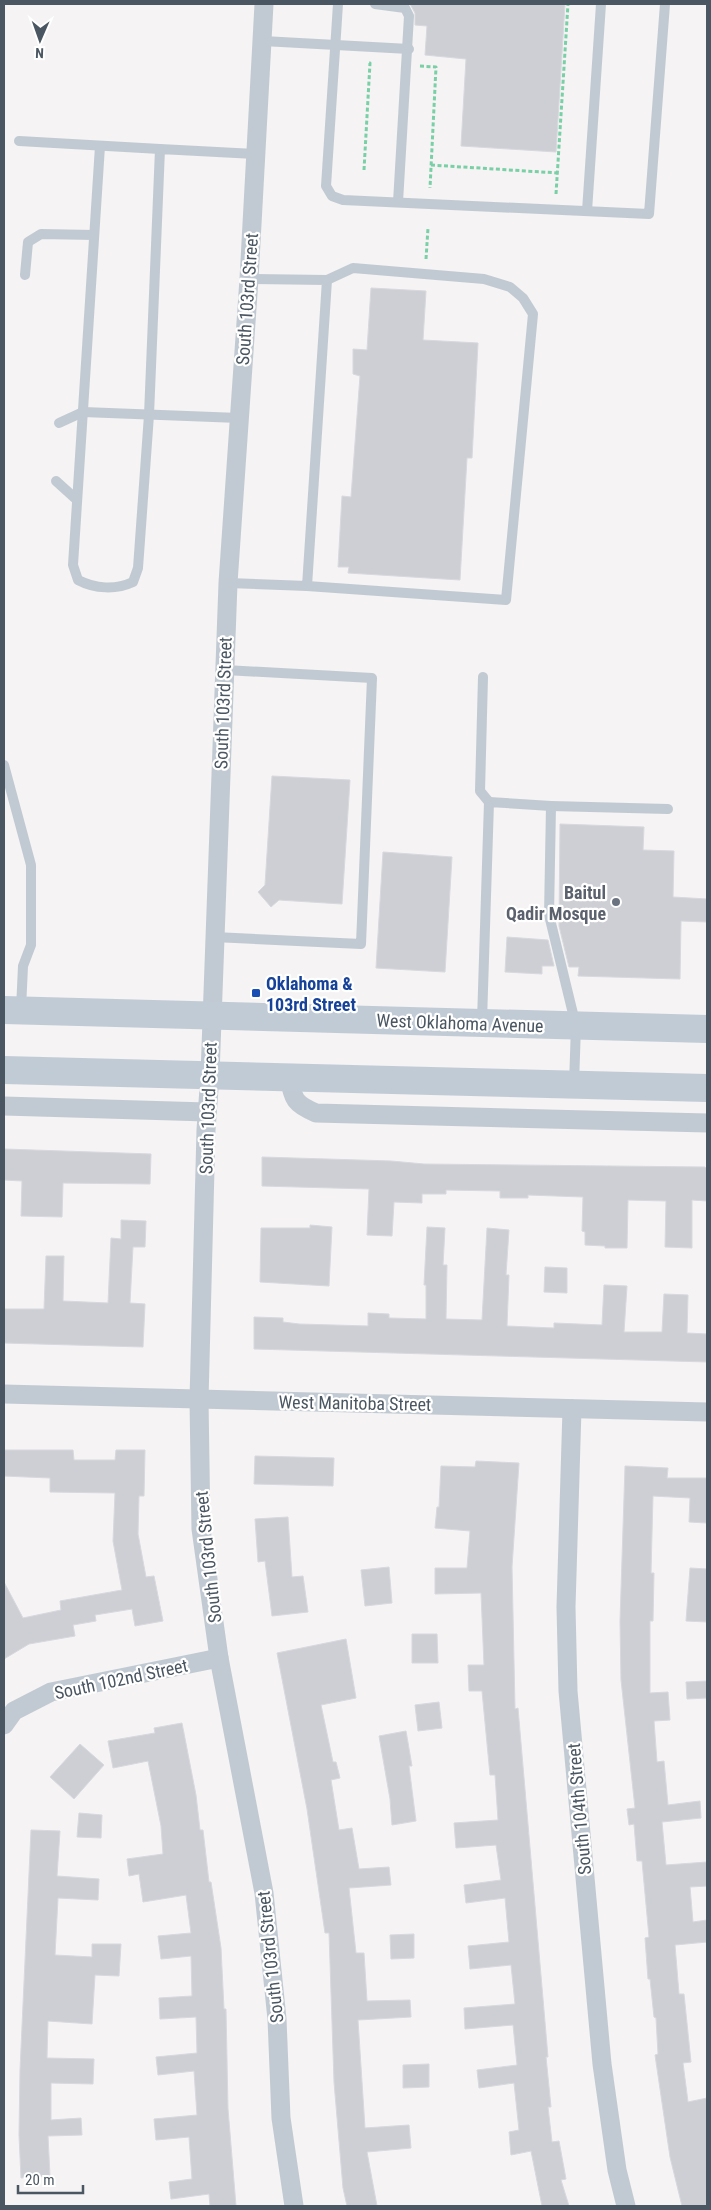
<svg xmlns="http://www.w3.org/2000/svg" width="711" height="2210" viewBox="0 0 711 2210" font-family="'Roboto Condensed',sans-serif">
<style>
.building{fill:#cdcfd5;stroke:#d7d9de}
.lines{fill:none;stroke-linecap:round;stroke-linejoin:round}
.path{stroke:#7ad0a6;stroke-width:3;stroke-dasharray:4 2.5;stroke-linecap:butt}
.service{stroke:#c1cad2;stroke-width:10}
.minor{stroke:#c1cad2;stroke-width:19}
.secondary{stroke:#c1cbd6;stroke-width:28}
.worship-dot{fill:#6b7280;stroke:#fff;stroke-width:2}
.transit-dot{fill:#1a4fb4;stroke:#fff;stroke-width:2}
.labels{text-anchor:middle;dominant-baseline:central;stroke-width:4.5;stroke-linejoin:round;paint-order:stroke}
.street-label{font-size:18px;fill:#4a5661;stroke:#fff}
.worship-label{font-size:18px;font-weight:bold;fill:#5b616d;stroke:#fff;text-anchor:end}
.transit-label{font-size:18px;font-weight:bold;fill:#164399;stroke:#fff;text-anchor:start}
</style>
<rect width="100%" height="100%" fill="#f5f3f3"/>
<!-- building -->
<g class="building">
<path d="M 410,4 L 565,4 L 556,152 L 461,146 L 466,59 L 425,55 L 427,26 L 415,25 L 415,13 Z"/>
<path d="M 371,288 L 426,291 L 423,340 L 478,343 L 472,458 L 467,458 L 460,580 L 348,573 L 349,567 L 338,567 L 342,496 L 351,497 L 360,376 L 353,374 L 353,349 L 367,350 Z"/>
<path d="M 272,776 L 350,780 L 342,904 L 279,900 L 271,907 L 258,892 L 265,885 Z"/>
<path d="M 560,824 L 644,827 L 643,850 L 674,851 L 673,897 L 707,899 L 707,922 L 681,921 L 680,979 L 578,976 L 579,967 L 569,967 L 559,926 Z"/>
<path d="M 383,852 L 452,857 L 445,972 L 376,968 Z"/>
<path d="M 507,937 L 548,940 L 554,966 L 542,966 L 542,974 L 505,972 Z"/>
<path d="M 4,1149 L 151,1154 L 150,1184 L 63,1183 L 62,1217 L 21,1216 L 22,1181 L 4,1180 Z"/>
<path d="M 262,1157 L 391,1161 L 424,1164 L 705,1167 L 707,1169 L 707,1201 L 692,1200 L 692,1248 L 665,1247 L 666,1201 L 628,1200 L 627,1248 L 605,1248 L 605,1246 L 585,1245 L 585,1232 L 582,1231 L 583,1197 L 528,1195 L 528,1198 L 500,1198 L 500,1191 L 446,1190 L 446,1194 L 422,1194 L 422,1203 L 394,1202 L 392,1236 L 367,1235 L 369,1189 L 262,1186 Z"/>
<path d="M 121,1220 L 146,1221 L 145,1247 L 133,1247 L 130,1303 L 145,1304 L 143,1347 L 4,1343 L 4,1309 L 44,1309 L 46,1256 L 64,1256 L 63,1301 L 108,1303 L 111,1238 L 121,1239 Z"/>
<path d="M 310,1225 L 332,1227 L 329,1286 L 260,1282 L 261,1228 L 310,1228 Z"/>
<path d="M 427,1227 L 445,1228 L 443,1265 L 447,1265 L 446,1319 L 482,1320 L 487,1228 L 509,1230 L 506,1275 L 509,1275 L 507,1326 L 554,1328 L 554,1323 L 602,1325 L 604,1285 L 627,1286 L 624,1332 L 662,1332 L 664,1294 L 688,1295 L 687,1333 L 707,1334 L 707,1362 L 254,1349 L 254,1317 L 283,1318 L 283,1322 L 299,1324 L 368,1326 L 368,1313 L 389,1314 L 389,1318 L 426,1319 L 426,1285 L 424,1285 Z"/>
<path d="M 545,1267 L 567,1268 L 567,1293 L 544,1292 Z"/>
<path d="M 4,1450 L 73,1450 L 74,1460 L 115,1460 L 116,1450 L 145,1450 L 144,1496 L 139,1496 L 138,1534 L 146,1577 L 154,1576 L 163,1621 L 135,1626 L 132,1609 L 95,1615 L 96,1621 L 73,1625 L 75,1636 L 29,1644 L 4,1659 L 4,1582 L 23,1618 L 61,1610 L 60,1601 L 122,1590 L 113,1541 L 115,1493 L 50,1492 L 50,1478 L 4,1476 Z"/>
<path d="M 255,1456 L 334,1458 L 333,1486 L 254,1484 Z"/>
<path d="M 476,1461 L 519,1463 L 512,1567 L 515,1709 L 518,1708 L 548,2057 L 546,2057 L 551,2107 L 548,2107 L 552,2142 L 559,2141 L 566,2179 L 561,2180 L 569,2206 L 542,2206 L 531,2151 L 511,2155 L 509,2132 L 519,2130 L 514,2083 L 479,2088 L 477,2070 L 517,2065 L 513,2025 L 465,2029 L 464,2008 L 515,2004 L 511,1965 L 470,1969 L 468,1946 L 509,1942 L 505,1898 L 466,1903 L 464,1885 L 501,1880 L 496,1845 L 456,1848 L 454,1823 L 498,1820 L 495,1775 L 490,1775 L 482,1691 L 469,1691 L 468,1665 L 484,1665 L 481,1593 L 435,1594 L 435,1568 L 467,1568 L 470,1531 L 435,1528 L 437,1507 L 439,1507 L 441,1466 L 475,1467 Z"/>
<path d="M 625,1466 L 668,1468 L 667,1478 L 707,1478 L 707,1523 L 689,1522 L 690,1498 L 653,1496 L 651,1573 L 654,1573 L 653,1621 L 650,1621 L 650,1693 L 668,1692 L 670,1720 L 654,1721 L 657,1762 L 664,1761 L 668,1805 L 700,1801 L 701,1818 L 662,1822 L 666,1865 L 707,1862 L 707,1886 L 690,1887 L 693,1922 L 707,1920 L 707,1942 L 675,1945 L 679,1994 L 684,1994 L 691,2062 L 683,2063 L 688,2102 L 707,2098 L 707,2206 L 682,2206 L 670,2157 L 655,2055 L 658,2054 L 656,2018 L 654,2017 L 650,1979 L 648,1979 L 645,1938 L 649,1937 L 642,1861 L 637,1861 L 634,1824 L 629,1825 L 627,1809 L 635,1808 L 621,1680 L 620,1621 Z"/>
<path d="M 288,1517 L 292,1577 L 303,1576 L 308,1612 L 272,1616 L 265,1561 L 258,1562 L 255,1519 Z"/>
<path d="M 389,1567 L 392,1603 L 365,1606 L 361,1570 Z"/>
<path d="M 690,1568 L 707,1569 L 707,1622 L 686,1621 Z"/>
<path d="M 412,1634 L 437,1634 L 438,1663 L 412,1663 Z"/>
<path d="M 346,1639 L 356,1698 L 321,1705 L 333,1762 L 336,1762 L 340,1778 L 331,1780 L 339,1830 L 352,1828 L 359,1869 L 389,1867 L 391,1885 L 349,1888 L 356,1953 L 364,1953 L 367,2001 L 410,2000 L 411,2017 L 358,2020 L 365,2128 L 409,2125 L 411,2148 L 367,2152 L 377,2206 L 347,2206 L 343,2188 L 334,2082 L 329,1933 L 325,1933 L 307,1809 L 277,1653 Z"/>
<path d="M 707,1681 L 707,1698 L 687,1699 L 686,1682 Z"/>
<path d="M 439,1702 L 442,1728 L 418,1731 L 415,1705 Z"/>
<path d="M 182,1723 L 196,1795 L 200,1830 L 203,1830 L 209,1882 L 211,1882 L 221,1948 L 224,2009 L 226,2009 L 228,2109 L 236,2206 L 210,2206 L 209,2194 L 171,2199 L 169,2182 L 192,2179 L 189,2137 L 156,2140 L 154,2119 L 197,2115 L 194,2071 L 158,2075 L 156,2057 L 197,2053 L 196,2017 L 160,2019 L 159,1998 L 192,1996 L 191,1956 L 161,1959 L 158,1936 L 191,1933 L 186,1895 L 143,1902 L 139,1874 L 129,1876 L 127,1859 L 163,1854 L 161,1826 L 148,1761 L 113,1768 L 108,1741 L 155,1733 L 154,1728 Z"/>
<path d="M 406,1731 L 412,1766 L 409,1766 L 416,1821 L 392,1825 L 390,1799 L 379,1736 Z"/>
<path d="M 80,1744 L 104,1765 L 74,1799 L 50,1777 Z"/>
<path d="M 79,1813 L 102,1815 L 101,1838 L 77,1837 Z"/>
<path d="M 31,1830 L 60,1831 L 57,1876 L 99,1879 L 98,1900 L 58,1898 L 55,1955 L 92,1957 L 92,1944 L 121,1944 L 119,1976 L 95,1975 L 92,2024 L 48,2021 L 47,2058 L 94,2059 L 93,2084 L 51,2083 L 51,2120 L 81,2118 L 82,2135 L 48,2136 L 50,2176 L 21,2178 L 19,2135 L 20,2070 Z"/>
<path d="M 414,1934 L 414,1958 L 391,1959 L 390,1935 Z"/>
<path d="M 429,2064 L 429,2087 L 403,2088 L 403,2065 Z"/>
</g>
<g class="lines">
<!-- path -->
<g class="path">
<path d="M 420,66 L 436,67 L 430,188"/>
<path d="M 431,165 L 558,173"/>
<path d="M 364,170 L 370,63 L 368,63"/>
<path d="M 556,194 L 568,4"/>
<path d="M 426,259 L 428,228"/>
</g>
<!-- service -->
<g class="service">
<path d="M 338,4 L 326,186 L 332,196 L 343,200 L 649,214 L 665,4"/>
<path d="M 375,4 L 405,8 L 409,16 L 398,202"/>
<path d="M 263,41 L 409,49"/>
<path d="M 19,141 L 160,149"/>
<path d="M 100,146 L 73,565 L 78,580 C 95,589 116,590 133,582 L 138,568 L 149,415 L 160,149 L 255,154"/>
<path d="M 587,211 L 601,4"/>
<path d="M 25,275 L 28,242 L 41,234 L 94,235"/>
<path d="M 59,423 L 83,412 L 239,418"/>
<path d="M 56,481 L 77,500"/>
<path d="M 228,583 L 307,586 L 327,280 L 249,279"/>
<path d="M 307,586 L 506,600 L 533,314 L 523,298 L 510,287 L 484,279 L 353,268 L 327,280"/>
<path d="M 483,677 L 480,791 L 489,802"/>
<path d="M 4,765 L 31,865 L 31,945 L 23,966 L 21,1009"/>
<path d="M 551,806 L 668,809"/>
<path d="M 214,937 L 361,944 L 372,678 L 225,670"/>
<path d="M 482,1021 L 489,802 L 551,806 L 549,915 L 576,1026 L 574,1084"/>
</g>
<!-- minor -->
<g class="minor">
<path d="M 264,4 L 249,279 L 228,583 L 210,1075 L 206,1130 L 199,1400 L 201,1529 L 219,1658 L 264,1893 L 277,2019 L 281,2118 L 294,2206"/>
<path d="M 289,1077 C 293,1100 295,1104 316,1113 L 707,1123"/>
<path d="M 4,1106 L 207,1112"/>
<path d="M 4,1394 L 707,1412"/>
<path d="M 572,1409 L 566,1607 L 568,1691 L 602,2064 L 617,2170 L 626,2206"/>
<path d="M 4,1725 L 14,1711 L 51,1692 L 219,1658"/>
</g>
<!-- secondary -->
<g class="secondary">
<path d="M 4,1010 L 707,1029"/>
<path d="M 4,1070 L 707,1088"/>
</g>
</g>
<!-- markers -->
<circle class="worship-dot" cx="616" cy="902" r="5"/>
<rect class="transit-dot" x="251" y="988" width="10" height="10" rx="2.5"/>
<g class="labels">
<!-- street labels -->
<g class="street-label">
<text transform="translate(247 299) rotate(-86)">South 103rd Street</text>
<text transform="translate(223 703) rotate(-88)">South 103rd Street</text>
<text transform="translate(460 1023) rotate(2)">West Oklahoma Avenue</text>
<text transform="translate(208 1108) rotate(-88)">South 103rd Street</text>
<text transform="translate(355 1403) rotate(1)">West Manitoba Street</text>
<text transform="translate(208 1557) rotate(-96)">South 103rd Street</text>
<text transform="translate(121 1679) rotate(-12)">South 102nd Street</text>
<text transform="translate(579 1809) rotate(-95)">South 104th Street</text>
<text transform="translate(270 1957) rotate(-96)">South 103rd Street</text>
</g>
<!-- worship labels -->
<g class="worship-label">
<text x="606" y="892">Baitul<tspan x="606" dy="21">Qadir Mosque</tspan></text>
</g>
<!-- transit labels -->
<g class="transit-label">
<text x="266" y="983">Oklahoma &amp;<tspan x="266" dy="21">103rd Street</tspan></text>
</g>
</g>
<!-- border -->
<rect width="711" height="2210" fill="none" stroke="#4a5661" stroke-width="10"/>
<!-- north arrow -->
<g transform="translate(40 40) rotate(182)" stroke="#ffffff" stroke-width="4" paint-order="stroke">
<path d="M0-4L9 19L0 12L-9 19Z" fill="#4a5661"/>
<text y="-8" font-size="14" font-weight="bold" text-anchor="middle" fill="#4a5661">N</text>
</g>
<!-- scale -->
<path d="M18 2185v8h65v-8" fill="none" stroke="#4a5661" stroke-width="2.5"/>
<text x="25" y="2185" font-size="15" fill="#4a5661" stroke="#ffffff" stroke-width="4" paint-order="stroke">20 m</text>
</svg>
